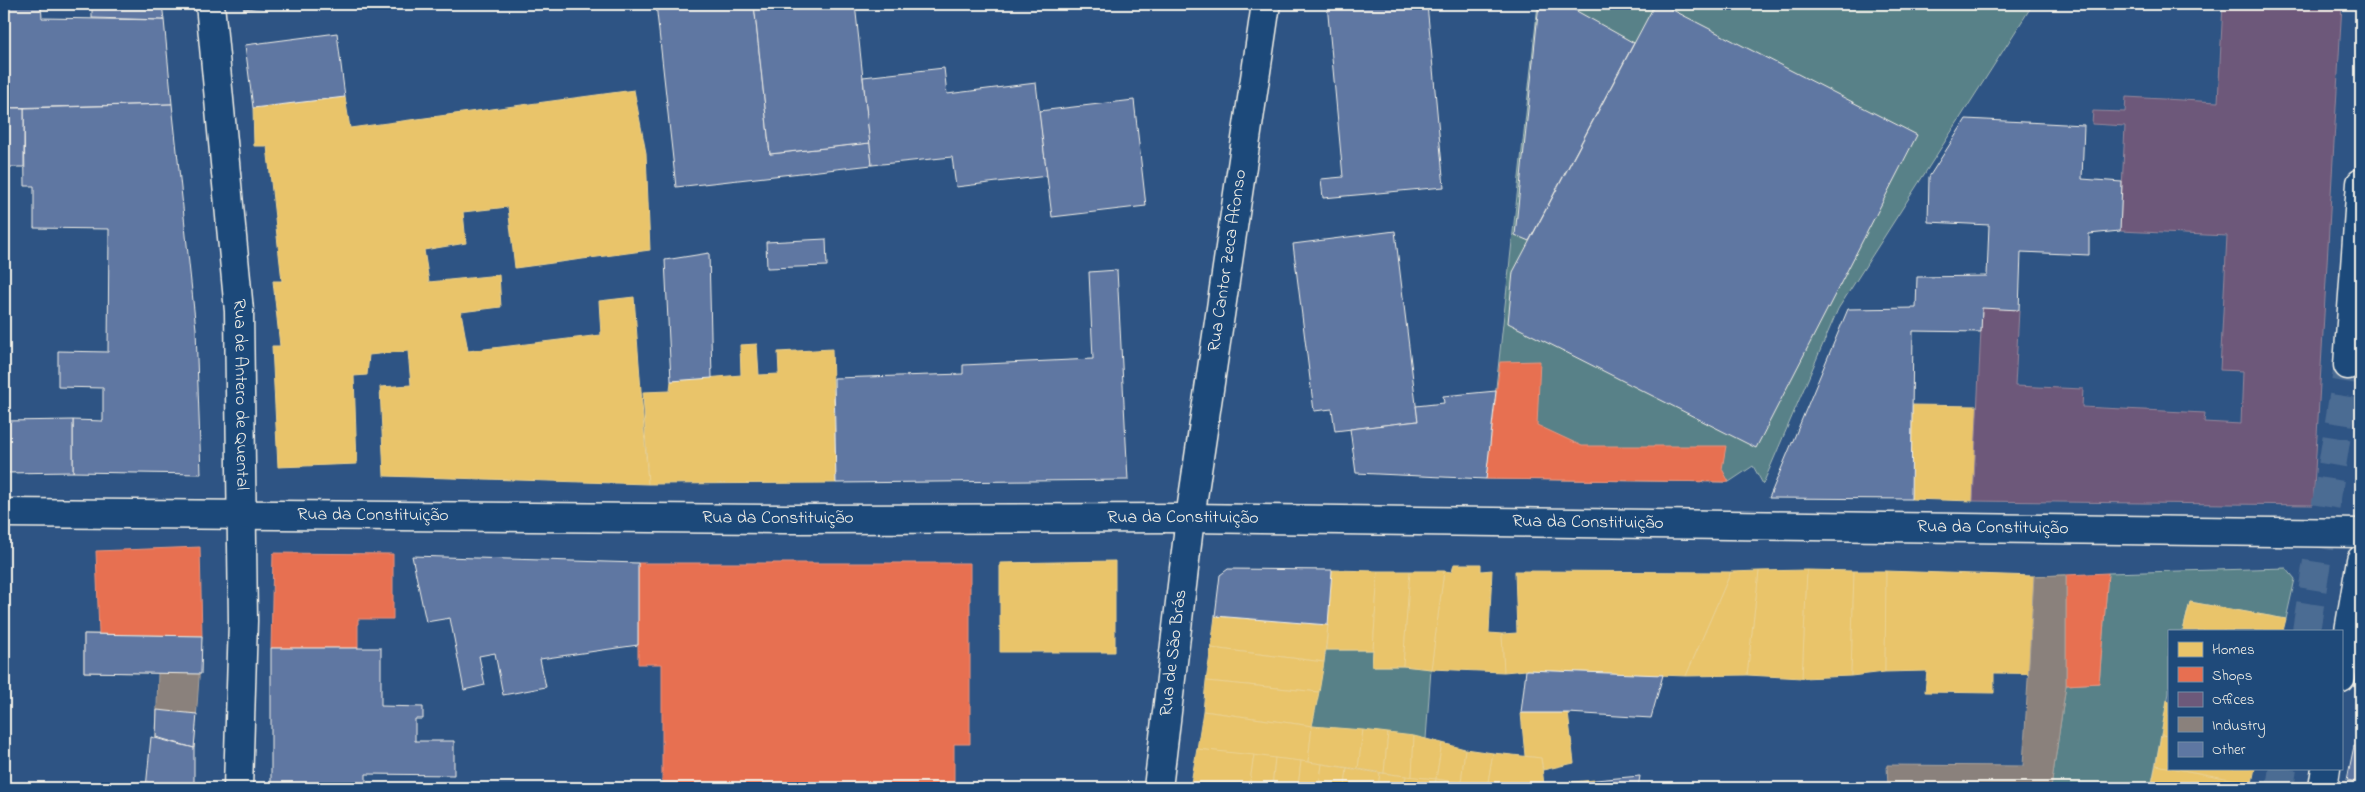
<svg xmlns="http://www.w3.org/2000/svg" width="2365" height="792" viewBox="0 0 2365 792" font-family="'Indie Flower',sans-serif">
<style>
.green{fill:#588188;stroke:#a6b9b8}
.homes{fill:#e9c46a;stroke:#ecd290}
.shops{fill:#e76f51;stroke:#eb967e}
.offices{fill:#6d597a;stroke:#96879b}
.industry{fill:#8a817c;stroke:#aaa39c}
.building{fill:#5e77a2;stroke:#f4f1e8}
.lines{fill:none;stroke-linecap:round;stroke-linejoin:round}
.secondary-tunnel{stroke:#4c6c93;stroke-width:28;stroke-dasharray:28 14;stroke-linecap:butt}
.minor-casing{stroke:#f4f1e8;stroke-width:31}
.secondary-casing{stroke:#f4f1e8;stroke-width:31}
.minor{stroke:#1f4a7a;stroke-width:28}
.secondary{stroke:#1f4a7a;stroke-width:28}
.labels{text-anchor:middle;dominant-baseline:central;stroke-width:5;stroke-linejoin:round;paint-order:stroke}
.street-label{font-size:18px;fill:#f4f1e8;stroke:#1f4a7a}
</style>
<rect width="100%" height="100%" fill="#2e5484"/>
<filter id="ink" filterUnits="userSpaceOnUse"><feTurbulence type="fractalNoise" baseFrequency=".02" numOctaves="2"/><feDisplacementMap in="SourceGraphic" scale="10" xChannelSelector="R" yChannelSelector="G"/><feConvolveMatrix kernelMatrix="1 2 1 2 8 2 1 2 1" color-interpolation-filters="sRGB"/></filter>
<g filter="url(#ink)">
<!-- green -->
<g class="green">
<path d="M 1538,4 L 2033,4 L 1838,309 L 1763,484 L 1753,466 L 1729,482 L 1486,479 Z"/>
<path d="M 2286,568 L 2295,579 L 2286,619 L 2190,602 L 2183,631 L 2169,631 L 2169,693 L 2151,788 L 2051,788 L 2066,685 L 2099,683 L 2108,573 Z"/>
<path d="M 1326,650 L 1373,650 L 1372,666 L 1403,666 L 1431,669 L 1426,739 L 1312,726 Z"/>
</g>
<!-- homes -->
<g class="homes">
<path d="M 634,90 L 646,153 L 650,250 L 515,268 L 508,207 L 463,212 L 466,243 L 424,250 L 429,282 L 499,275 L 501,307 L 461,312 L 468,351 L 601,335 L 599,301 L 634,297 L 648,484 L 384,476 L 380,387 L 411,385 L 408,351 L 369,355 L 367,375 L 354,376 L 357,464 L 278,467 L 272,346 L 280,346 L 273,281 L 282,281 L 267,146 L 254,146 L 253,108 L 345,97 L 350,128 Z"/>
<path d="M 757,344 L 759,375 L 779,374 L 778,352 L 832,349 L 836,483 L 648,484 L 643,392 L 670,391 L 671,381 L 741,375 L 740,345 Z"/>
<path d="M 1912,405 L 1978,406 L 1973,501 L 1911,499 Z"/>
<path d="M 1115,561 L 1115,652 L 1000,652 L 1000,563 Z"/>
<path d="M 1454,564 L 1481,564 L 1481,571 L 1492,570 L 1489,633 L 1502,634 L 1504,672 L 1431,669 L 1444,571 L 1452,572 Z"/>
<path d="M 1332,570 L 1378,571 L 1373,650 L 1326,650 Z"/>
<path d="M 1807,570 L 1854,571 L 1851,676 L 1802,678 Z"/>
<path d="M 1807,570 L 1802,678 L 1747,675 L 1759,571 Z"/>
<path d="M 1378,571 L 1410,571 L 1403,666 L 1372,666 Z"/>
<path d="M 1410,571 L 1444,571 L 1431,669 L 1403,666 Z"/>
<path d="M 1515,571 L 1731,572 L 1686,676 L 1526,670 L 1504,672 L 1502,634 L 1517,633 Z"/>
<path d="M 1759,571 L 1747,675 L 1686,676 L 1731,572 Z"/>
<path d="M 1854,571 L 1886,571 L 1885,672 L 1851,676 Z"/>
<path d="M 1886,571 L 2034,576 L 2066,575 L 2066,674 L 1994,673 L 1994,693 L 1925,692 L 1927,671 L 1885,672 Z"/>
<path d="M 2190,602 L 2286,619 L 2283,631 L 2183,631 Z"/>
<path d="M 1215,616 L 1328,625 L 1324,662 L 1211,648 Z"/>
<path d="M 1211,648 L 1324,662 L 1319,692 L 1206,681 Z"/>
<path d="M 1206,681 L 1319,692 L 1312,726 L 1203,711 Z"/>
<path d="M 2167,700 L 2169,701 L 2169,736 L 2161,735 Z"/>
<path d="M 1203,711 L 1312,726 L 1308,762 L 1197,749 Z"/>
<path d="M 1521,713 L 1568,713 L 1574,763 L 1543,770 L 1541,758 L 1525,756 Z"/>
<path d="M 1312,726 L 1363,730 L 1358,769 L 1308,762 Z"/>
<path d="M 1363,730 L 1388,733 L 1384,773 L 1358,769 Z"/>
<path d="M 1388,733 L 1414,736 L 1412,777 L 1384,773 Z"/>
<path d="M 2161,735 L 2169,736 L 2169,768 L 2156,765 Z"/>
<path d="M 1414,736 L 1442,743 L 1436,779 L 1412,777 Z"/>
<path d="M 1442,743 L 1465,749 L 1461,783 L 1436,779 Z"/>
<path d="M 1197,749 L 1254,755 L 1249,788 L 1190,788 Z"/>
<path d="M 1465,749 L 1493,753 L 1487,788 L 1461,783 Z"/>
<path d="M 1493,753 L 1541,758 L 1544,785 L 1551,784 L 1551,788 L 1487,788 Z"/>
<path d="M 1254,755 L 1275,758 L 1272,788 L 1249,788 Z"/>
<path d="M 1275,758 L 1301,761 L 1298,788 L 1272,788 Z"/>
<path d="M 1301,761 L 1322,764 L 1319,788 L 1298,788 Z"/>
<path d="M 1322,764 L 1347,768 L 1345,788 L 1319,788 Z"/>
<path d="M 2156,765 L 2252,783 L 2251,788 L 2151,788 Z"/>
<path d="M 1347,768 L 1380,773 L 1378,788 L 1345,788 Z"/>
<path d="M 2172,768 L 2255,768 L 2252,783 Z"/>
<path d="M 1380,773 L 1406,776 L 1404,788 L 1378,788 Z"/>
<path d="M 1406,776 L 1436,779 L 1435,788 L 1404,788 Z"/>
<path d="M 1436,779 L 1466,784 L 1466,788 L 1435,788 Z"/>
<path d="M 1595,780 L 1594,788 L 1551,788 L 1551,784 Z"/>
</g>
<!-- shops -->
<g class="shops">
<path d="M 1540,361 L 1537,425 L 1582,446 L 1726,446 L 1722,469 L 1729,482 L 1486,479 L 1500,362 Z"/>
<path d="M 200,547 L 202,636 L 99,634 L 96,551 Z"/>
<path d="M 273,553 L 393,554 L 393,619 L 358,619 L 358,648 L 271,648 Z"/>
<path d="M 638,563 L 970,563 L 970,744 L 954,744 L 954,788 L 662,788 L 662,664 L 638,664 Z"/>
<path d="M 2108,573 L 2099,683 L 2066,685 L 2066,575 Z"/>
</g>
<!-- offices -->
<path class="offices" d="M 2223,4 L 2342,4 L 2313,505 L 1973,501 L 1982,308 L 2019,310 L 2015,386 L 2083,389 L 2082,407 L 2205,413 L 2204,422 L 2241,424 L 2243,371 L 2220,370 L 2227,236 L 2120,231 L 2125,126 L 2092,124 L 2093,111 L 2125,112 L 2126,97 L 2218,102 Z"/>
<!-- industry -->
<g class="industry">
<path d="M 2066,575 L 2066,685 L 2051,788 L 1888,788 L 1887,765 L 2023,766 L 2034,576 Z"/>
<path d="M 84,634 L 202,636 L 194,748 L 156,737 L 158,673 L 84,672 Z"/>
</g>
<!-- building -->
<g class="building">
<path d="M 4,4 L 41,4 L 42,18 L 164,20 L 172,104 L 4,108 Z"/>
<path d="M 92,4 L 162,4 L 164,20 L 92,18 Z"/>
<path d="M 243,4 L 283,4 L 244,9 Z"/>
<path d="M 656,4 L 754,4 L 770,154 L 870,143 L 872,165 L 676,187 Z"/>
<path d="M 754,4 L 855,4 L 870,143 L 770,154 Z"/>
<path d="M 1327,4 L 1427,4 L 1444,187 L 1323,198 L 1321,179 L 1343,177 Z"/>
<path d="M 1539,4 L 1564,4 L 1634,43 L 1529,241 L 1515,235 Z"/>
<path d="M 1655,4 L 1661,4 L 1917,135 L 1756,448 L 1508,323 L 1513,272 Z"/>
<path d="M 337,33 L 345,97 L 253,108 L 245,45 Z"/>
<path d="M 944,68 L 947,94 L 1036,83 L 1047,176 L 956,187 L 952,157 L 872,165 L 863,77 Z"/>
<path d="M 1134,100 L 1146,206 L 1052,217 L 1039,111 Z"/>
<path d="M 172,104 L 196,329 L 201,474 L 73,472 L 73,420 L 103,421 L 103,388 L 58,387 L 58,351 L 108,352 L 109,229 L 34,228 L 34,186 L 25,186 L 24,108 Z"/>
<rect x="4" y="108" width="20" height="59"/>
<path d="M 1966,119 L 2084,125 L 2082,179 L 2122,182 L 2120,231 L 2089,234 L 2089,255 L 2021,252 L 2019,310 L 1982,308 L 1981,332 L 1913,331 L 1911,499 L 1769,498 L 1848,309 L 1916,308 L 1917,277 L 1987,276 L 1989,225 L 1928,222 L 1929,177 Z"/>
<path d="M 1395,231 L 1418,421 L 1335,431 L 1332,409 L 1314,411 L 1293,244 Z"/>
<path d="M 826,239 L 827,266 L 767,268 L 766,242 Z"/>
<path d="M 709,253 L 712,378 L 671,381 L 665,260 Z"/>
<path d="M 1117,270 L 1128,480 L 836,483 L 834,378 L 963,374 L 963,365 L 1093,359 L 1089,272 Z"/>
<path d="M 1496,391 L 1486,479 L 1356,473 L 1350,429 L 1418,421 L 1416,406 L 1444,403 L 1443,396 Z"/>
<path d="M 73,420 L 73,472 L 4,473 L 4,421 Z"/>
<path d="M 412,556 L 638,563 L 638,645 L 540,659 L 546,687 L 503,695 L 495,653 L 479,656 L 485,685 L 464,690 L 450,618 L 426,622 Z"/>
<path d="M 1228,569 L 1332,570 L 1328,625 L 1215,616 L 1220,575 Z"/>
<path d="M 84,634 L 202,636 L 201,674 L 84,672 Z"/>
<path d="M 271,648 L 381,648 L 381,706 L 423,707 L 423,719 L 415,719 L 415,741 L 454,741 L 454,775 L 366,774 L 366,788 L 271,788 Z"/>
<path d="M 1526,670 L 1663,675 L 1651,718 L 1568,713 L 1521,713 Z"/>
<path d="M 157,710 L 197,714 L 194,748 L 156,737 Z"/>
<path d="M 151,737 L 194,748 L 194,788 L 146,788 Z"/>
<path d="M 2354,746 L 2361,747 L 2361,783 L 2347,780 Z"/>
<path d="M 1640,776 L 1638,788 L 1594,788 L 1595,780 Z"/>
</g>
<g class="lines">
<!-- secondary-tunnel -->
<g class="secondary-tunnel">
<path d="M 2306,631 L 2348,365"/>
<path d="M 2280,788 L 2283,768"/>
</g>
<!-- minor casing -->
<g class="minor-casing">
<g id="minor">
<path id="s1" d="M 1190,518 L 1266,4"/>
</g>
</g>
<!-- secondary casing -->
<g class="secondary-casing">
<g id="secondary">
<path id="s2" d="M 210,4 L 239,311 L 243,621 L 238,788"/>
<path d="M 2348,365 L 2361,183"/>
<path id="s3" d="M 4,513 L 785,519 L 1190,518 L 2361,533"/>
<path d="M 2341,678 L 2361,560"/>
<path id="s4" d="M 1158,788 L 1190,518"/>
<path d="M 2323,788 L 2326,768"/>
</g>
</g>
<!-- minor -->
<use href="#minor" class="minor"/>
<!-- secondary -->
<use href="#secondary" class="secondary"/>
</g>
</g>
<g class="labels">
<!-- street labels -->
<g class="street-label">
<text stroke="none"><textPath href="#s1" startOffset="260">Rua Cantor Zeca Afonso</textPath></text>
<text stroke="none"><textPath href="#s2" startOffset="392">Rua de Antero de Quental</textPath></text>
<text stroke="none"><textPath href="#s3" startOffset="369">Rua da Constituição</textPath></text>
<text stroke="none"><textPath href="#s3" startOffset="774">Rua da Constituição</textPath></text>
<text stroke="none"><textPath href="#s3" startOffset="1179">Rua da Constituição</textPath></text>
<text stroke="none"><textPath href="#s3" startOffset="1584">Rua da Constituição</textPath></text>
<text stroke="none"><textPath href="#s3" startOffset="1989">Rua da Constituição</textPath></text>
<text stroke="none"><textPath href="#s4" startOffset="136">Rua de São Brás</textPath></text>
</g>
</g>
<!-- margin -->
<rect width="2365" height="792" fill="none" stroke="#1f4a7a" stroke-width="20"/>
<rect x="10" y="10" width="2345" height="772" fill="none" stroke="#f4f1e8" stroke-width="2" filter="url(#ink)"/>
<!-- legend -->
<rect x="2168" y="630" width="175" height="140" fill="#1f4a7a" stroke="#748da6"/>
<rect x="2178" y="642" width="25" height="15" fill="#e9c46a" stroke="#748da6"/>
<text x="2212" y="654" font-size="15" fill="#f4f1e8">Homes</text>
<rect x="2178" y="667" width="25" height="15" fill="#e76f51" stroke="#748da6"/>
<text x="2212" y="680" font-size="15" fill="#f4f1e8">Shops</text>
<rect x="2178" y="692" width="25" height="15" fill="#6d597a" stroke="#748da6"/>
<text x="2212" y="704" font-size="15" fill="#f4f1e8">Offices</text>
<rect x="2178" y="717" width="25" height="15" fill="#8a817c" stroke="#748da6"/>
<text x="2212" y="730" font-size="15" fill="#f4f1e8">Industry</text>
<rect x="2178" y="742" width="25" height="15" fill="#5e77a2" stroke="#748da6"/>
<text x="2212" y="754" font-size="15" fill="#f4f1e8">Other</text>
</svg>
